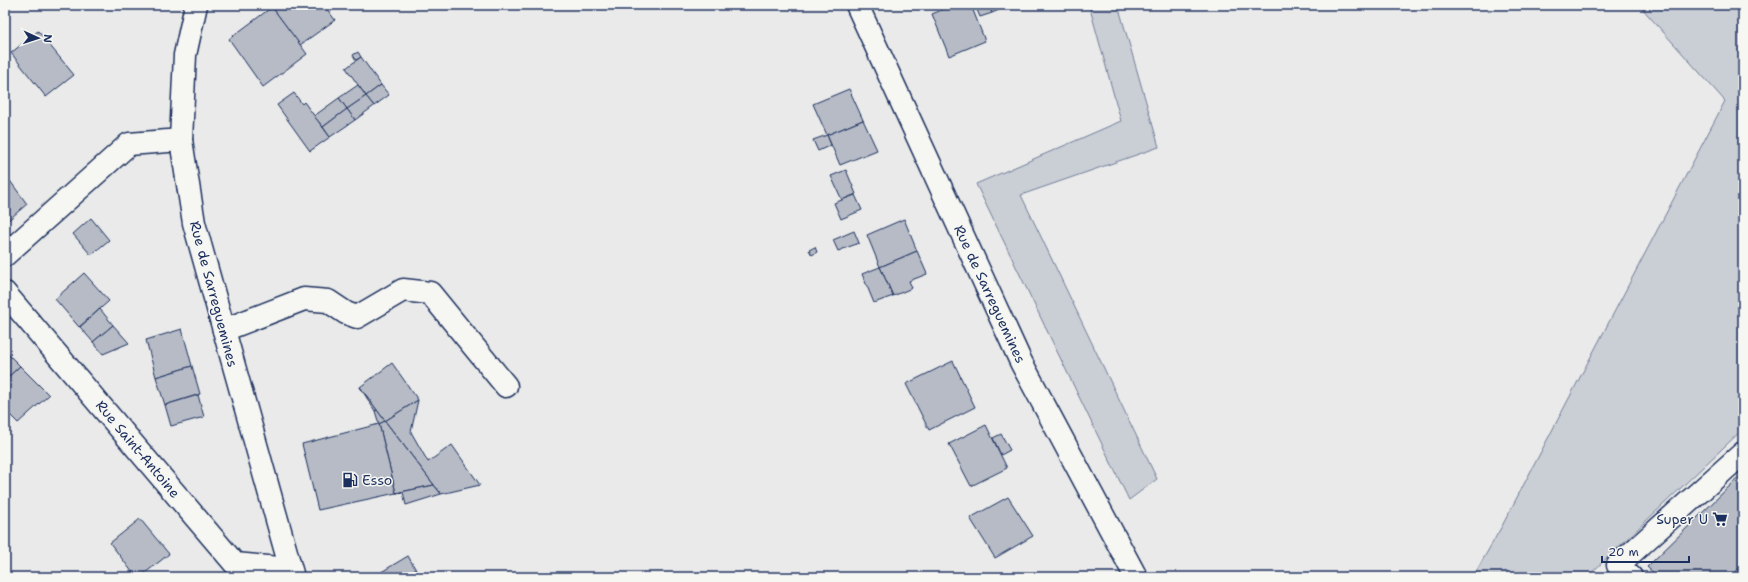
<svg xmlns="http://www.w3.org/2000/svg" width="1748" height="582" viewBox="0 0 1748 582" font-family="'Shantell Sans',sans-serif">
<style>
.green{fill:#caced5;stroke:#727e9a}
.building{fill:#b6bbc6;stroke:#1b2f5e}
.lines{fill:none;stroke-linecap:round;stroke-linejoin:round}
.minor-casing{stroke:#1b2f5e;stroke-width:25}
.major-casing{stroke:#1b2f5e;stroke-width:25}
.minor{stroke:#f6f6f2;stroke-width:22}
.major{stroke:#f6f6f2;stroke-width:22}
.labels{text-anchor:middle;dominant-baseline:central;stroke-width:3;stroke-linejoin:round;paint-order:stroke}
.street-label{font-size:14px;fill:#1b2f5e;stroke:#f6f6f2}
.poi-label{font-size:14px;fill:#1b2f5e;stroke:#f6f6f2;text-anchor:start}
</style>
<rect width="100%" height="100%" fill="#e9eae9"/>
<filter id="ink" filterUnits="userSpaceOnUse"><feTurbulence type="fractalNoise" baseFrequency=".025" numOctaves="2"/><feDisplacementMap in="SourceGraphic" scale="8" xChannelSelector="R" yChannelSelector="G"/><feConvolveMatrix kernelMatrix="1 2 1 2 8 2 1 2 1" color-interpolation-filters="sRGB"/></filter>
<g filter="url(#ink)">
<!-- green -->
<g class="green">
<path d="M 1089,5 L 1118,5 L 1159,147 L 1021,195 L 1157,479 L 1129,500 L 976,184 L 1121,121 Z"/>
<path d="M 1639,5 L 1743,5 L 1743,429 L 1587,577 L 1473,577 L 1502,526 L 1725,101 Z"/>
</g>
<!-- building -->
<g class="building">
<path d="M 275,5 L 324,5 L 335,20 L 300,45 L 272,7 Z"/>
<path d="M 954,5 L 971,5 L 985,41 L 949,56 L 932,14 Z"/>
<path d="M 975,5 L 989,5 L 992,13 L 980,17 Z"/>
<path d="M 989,5 L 1007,5 L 1008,6 L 992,13 Z"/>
<path d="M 272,7 L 307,54 L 263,87 L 229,39 Z"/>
<path d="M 38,31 L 74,75 L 46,97 L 11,53 Z"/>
<path d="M 358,52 L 361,57 L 356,60 L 353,55 Z"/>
<path d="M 361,57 L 381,85 L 366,96 L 346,68 Z"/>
<path d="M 358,85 L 366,96 L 347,109 L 339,98 Z"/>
<path d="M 381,85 L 389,95 L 374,106 L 366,96 Z"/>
<path d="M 849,89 L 863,120 L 827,135 L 813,104 Z"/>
<path d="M 294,93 L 302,104 L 304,102 L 330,137 L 310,151 L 277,105 Z"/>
<path d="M 366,96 L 374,106 L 355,120 L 347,109 Z"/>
<path d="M 339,98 L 347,109 L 323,127 L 314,116 Z"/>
<path d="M 347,109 L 355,120 L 330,137 L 323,127 Z"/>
<path d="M 863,120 L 877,150 L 840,165 L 827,135 Z"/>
<path d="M 827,135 L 831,145 L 818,151 L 813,140 Z"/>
<path d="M 846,170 L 856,194 L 842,200 L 831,176 Z"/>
<path d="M 5,174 L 27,204 L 5,223 Z"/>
<path d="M 855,195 L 862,210 L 841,219 L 834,203 Z"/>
<path d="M 91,218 L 109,240 L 91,255 L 73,234 Z"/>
<path d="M 904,219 L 917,251 L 880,267 L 867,235 Z"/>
<path d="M 854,231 L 859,243 L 838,251 L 833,240 Z"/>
<path d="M 815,247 L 817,252 L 812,255 L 809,250 Z"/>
<path d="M 917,251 L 927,274 L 909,281 L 912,288 L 893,296 L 880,267 Z"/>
<path d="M 880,267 L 893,296 L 874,303 L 862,274 Z"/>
<path d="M 84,273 L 109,301 L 79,327 L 55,299 Z"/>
<path d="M 100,309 L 113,325 L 93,342 L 80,327 Z"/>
<path d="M 113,325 L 129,343 L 103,354 L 93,342 Z"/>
<path d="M 182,329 L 192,366 L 156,377 L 146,340 Z"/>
<path d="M 5,351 L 20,366 L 5,380 Z"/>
<path d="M 953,361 L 975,407 L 929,430 L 906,384 Z"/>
<path d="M 392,363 L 418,400 L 385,421 L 360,387 Z"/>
<path d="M 20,366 L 49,395 L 18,423 L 5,410 L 5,380 Z"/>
<path d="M 192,366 L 200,394 L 165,405 L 156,377 Z"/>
<path d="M 360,387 L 377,410 L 375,411 Z"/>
<path d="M 198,395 L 204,417 L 171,426 L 165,405 Z"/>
<path d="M 418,400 L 411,432 L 428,462 L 452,445 L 480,485 L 441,494 L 385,421 Z"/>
<path d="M 377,410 L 385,421 L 379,424 L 375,411 Z"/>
<path d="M 385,421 L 434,485 L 396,493 L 379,424 Z"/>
<path d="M 379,424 L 396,493 L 318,510 L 302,444 Z"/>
<path d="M 986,425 L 1007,468 L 971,486 L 949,444 Z"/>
<path d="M 1001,434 L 1010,450 L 1001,455 L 993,438 Z"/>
<path d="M 1743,473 L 1743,565 L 1730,577 L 1658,577 L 1647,567 Z"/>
<path d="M 434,485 L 441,494 L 406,505 L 403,492 L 396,493 Z"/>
<path d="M 1008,497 L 1033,536 L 995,558 L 970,518 Z"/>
<path d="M 140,519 L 169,554 L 140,577 L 136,577 L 110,543 Z"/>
<path d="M 408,556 L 420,577 L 373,577 Z"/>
</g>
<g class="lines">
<!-- minor casing -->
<g class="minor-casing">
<g id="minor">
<path d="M 5,255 L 129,144 L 181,140"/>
<path d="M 5,293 L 235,564 L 290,569"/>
<path d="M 224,330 L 304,299 L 328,301 L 346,313 L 357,317 L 403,290 L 430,293 L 506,386"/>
<path d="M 1631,577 L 1618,565 L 1743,453"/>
</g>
</g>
<!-- major casing -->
<g class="major-casing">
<g id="major">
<path d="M 196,5 L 185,55 L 181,140 L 194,223 L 293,577"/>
<path d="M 857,5 L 1021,362 L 1136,577"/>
</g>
</g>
<!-- minor -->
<use href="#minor" class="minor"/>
<!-- major -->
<use href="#major" class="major"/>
</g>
</g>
<!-- icons -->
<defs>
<g id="fuel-bare" transform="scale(1.2)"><path d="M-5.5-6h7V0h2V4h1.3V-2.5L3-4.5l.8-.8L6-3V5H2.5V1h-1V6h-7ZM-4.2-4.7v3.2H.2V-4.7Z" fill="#1b2f5e" stroke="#f6f6f2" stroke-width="2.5" paint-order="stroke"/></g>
<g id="supermarket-bare" transform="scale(1.2)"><path d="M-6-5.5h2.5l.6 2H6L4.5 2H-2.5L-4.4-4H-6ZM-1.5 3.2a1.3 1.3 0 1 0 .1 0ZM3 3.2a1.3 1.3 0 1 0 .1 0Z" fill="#1b2f5e" stroke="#f6f6f2" stroke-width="2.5" paint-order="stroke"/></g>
</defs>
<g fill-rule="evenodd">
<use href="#fuel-bare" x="350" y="480"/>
<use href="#supermarket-bare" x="1720" y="519"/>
</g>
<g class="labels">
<!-- street labels -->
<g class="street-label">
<text transform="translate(214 294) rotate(75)">Rue de Sarreguemines</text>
<text transform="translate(990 294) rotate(65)">Rue de Sarreguemines</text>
<text transform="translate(138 449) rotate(50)">Rue Saint-Antoine</text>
</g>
<!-- poi labels -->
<g class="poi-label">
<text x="362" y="480">Esso</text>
<text x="1708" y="519" text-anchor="end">Super U</text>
</g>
</g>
<!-- margin -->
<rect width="1748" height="582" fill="none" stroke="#f6f6f2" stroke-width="20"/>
<rect x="10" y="10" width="1728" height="562" fill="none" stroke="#1b2f5e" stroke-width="1.5" filter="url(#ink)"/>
<!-- north arrow -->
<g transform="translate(38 38) rotate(93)" stroke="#f6f6f2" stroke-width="3" paint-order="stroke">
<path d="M0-3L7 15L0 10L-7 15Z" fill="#1b2f5e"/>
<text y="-6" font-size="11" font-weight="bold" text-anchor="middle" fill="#1b2f5e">N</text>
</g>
<!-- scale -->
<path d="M1602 556v6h87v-6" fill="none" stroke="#1b2f5e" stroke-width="2"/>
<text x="1608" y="556" font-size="12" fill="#1b2f5e" stroke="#f6f6f2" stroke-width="3" paint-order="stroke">20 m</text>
</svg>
